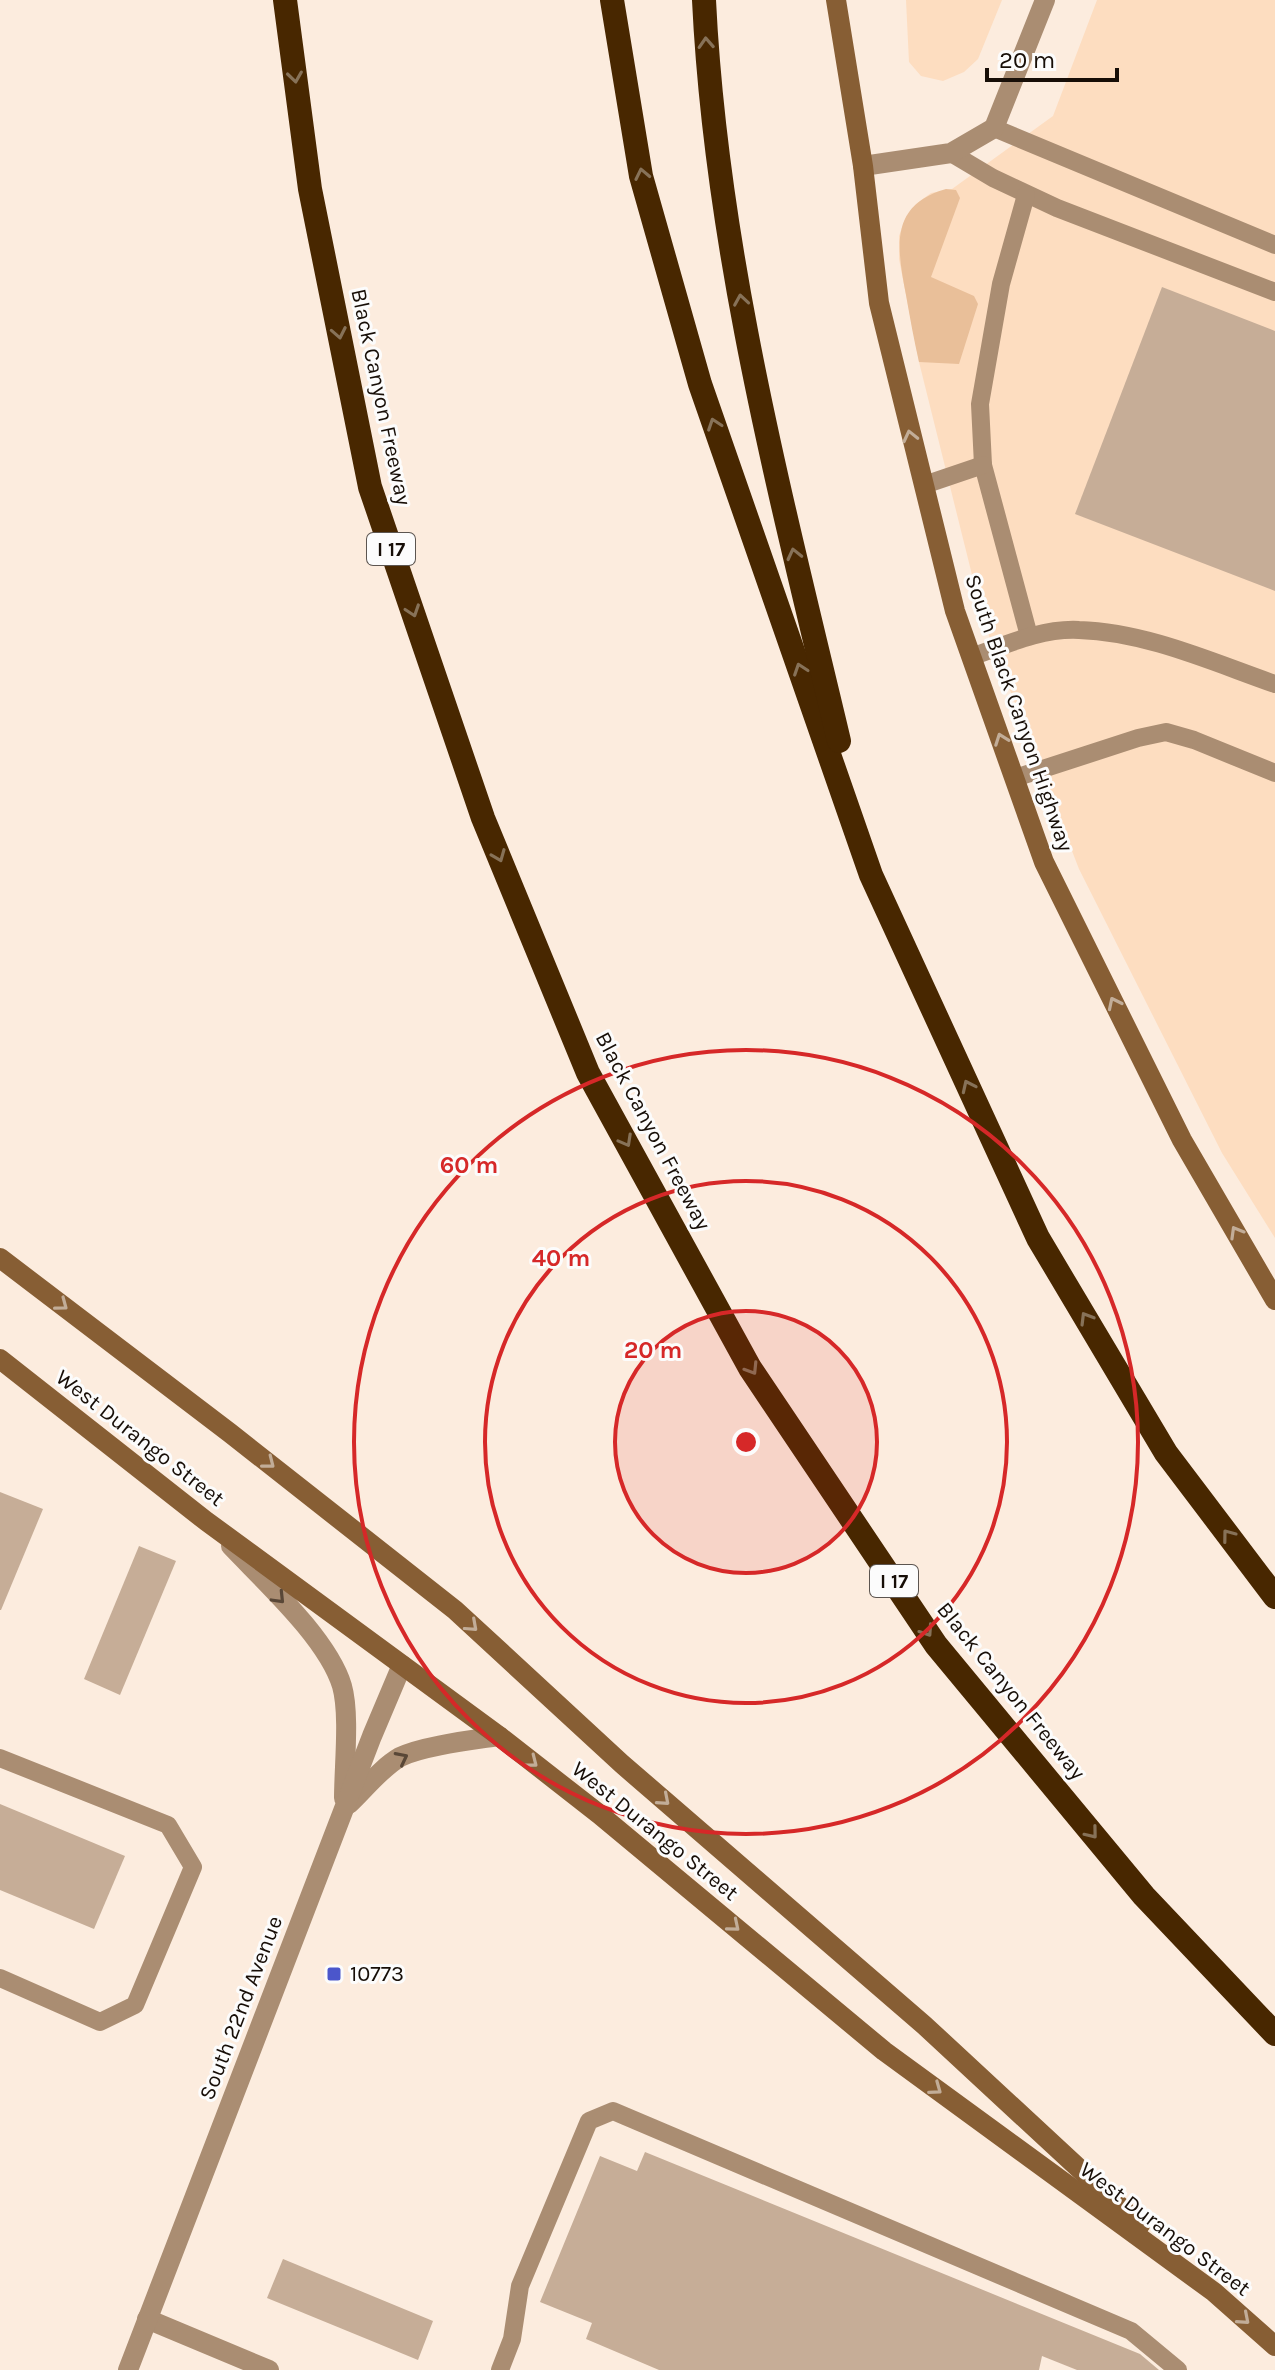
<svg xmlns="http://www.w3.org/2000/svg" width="1275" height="2370" viewBox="0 0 1275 2370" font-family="Karla,sans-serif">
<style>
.built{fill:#fdddc0}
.green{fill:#e9bf99}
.building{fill:#c6ad97}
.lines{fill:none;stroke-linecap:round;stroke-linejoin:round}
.service{stroke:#aa8d72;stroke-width:18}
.minor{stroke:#aa8d72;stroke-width:20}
.tertiary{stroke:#aa8d72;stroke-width:20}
.secondary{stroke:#875e34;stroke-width:20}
.motorway{stroke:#482700;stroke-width:24}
.oneway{stroke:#877258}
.oneway2{stroke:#c2ad98}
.oneway3{stroke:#594737}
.ring{fill:none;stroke:#d62828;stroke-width:4}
.poi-dot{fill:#4b56cb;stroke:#fcfcfc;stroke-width:3}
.labels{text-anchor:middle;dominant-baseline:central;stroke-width:6;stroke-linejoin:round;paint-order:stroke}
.shield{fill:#fcfcfc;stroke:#5c5550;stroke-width:2}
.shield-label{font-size:20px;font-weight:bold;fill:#170e07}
.street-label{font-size:22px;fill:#170e07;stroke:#fcfcfc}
.poi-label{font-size:22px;fill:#170e07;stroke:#fcfcfc;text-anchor:start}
.centre{fill:#d62828;stroke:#fcfcfc;stroke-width:4}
.ring-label{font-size:24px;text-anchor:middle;font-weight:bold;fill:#d62828;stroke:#fcfcfc;stroke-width:6;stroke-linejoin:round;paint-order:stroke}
</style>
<rect width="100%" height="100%" fill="#fcecde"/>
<!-- built -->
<g class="built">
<path d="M 906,0 L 1002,0 L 978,59 L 964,72 L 943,81 L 921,76 L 909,62 Z"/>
<path d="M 1097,0 L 1275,0 L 1275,1238 L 1222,1153 L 1079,869 L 984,623 L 919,362 L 899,259 L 899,236 L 906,217 L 916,204 L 931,193 L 952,189 L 1053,116 Z"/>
</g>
<!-- green -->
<path class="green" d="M 946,189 L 956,190 L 960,198 L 931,277 L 974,296 L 978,304 L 959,364 L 919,362 C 914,340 910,318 906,295 C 897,248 889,205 946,189 Z"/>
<!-- building -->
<g class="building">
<path d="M 1162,287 L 1275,331 L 1275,591 L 1075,514 Z"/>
<path d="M 0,1492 L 43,1509 L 1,1610 L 0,1610 Z"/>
<path d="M 139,1546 L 176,1561 L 120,1695 L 84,1679 Z"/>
<path d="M 0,1804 L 125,1856 L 94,1929 L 0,1890 Z"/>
<path d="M 645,2152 L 1140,2354 L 1159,2370 L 1077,2370 L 1042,2356 L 1039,2370 L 659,2370 L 586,2339 L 592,2323 L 540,2302 L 600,2156 L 637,2171 Z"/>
<path d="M 283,2259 L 433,2321 L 418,2360 L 267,2298 Z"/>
</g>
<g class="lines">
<!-- service -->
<g class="service">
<path d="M 994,128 L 1275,245"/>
<path d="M 951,153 L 993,178 L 1057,208 L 1275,292"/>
<path d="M 1026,195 L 1001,284 L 980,404 L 983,465 L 1029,636"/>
<path d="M 924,485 L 983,465"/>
<path d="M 971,657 C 1005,645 1042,628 1079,630 C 1146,632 1212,662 1275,684"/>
<path d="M 1015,778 L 1138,738 L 1166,732 L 1194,740 L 1275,773"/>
<path d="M 0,1758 L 168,1825 L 193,1867 L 135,2005 L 100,2022 L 0,1978"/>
<path d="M 500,2370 L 512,2339 L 520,2286 L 589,2121 L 613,2111 L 1131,2331 L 1178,2370"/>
</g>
<!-- minor -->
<g class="minor">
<path d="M 863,166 L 951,153 L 994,128 L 1045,0"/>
<path d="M 147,2319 L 269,2370"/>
</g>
<!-- tertiary -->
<g class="tertiary">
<path d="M 231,1546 C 265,1582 328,1639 342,1686 C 350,1714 344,1767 344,1798"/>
<path d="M 349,1804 C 365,1789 381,1768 400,1757 C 422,1746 473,1740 499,1736"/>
<path d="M 128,2370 L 372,1736 L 402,1665"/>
</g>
<!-- secondary -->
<g class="secondary">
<path d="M 836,0 L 863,166 L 879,303 L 955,611 L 1044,862 L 1182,1140 L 1275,1300"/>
<path d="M 0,1258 L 230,1433 L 455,1610 L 622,1764 L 924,2025 L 1140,2225"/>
<path d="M 0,1359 L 206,1521 L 499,1736 L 599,1814 L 884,2051 L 1214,2292 L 1275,2346"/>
</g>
<!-- motorway -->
<g class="motorway">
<path d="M 285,0 L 310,189 L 370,487 L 483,818 L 588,1073 L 750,1368 L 936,1645 L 1144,1896 L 1275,2034"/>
<path d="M 612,0 L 641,176 L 700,384 L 871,875 L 1038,1238 L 1166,1453 L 1275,1597"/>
<path d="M 704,0 C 716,251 781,497 839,741"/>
</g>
</g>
<!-- one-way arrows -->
<defs><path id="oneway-chevron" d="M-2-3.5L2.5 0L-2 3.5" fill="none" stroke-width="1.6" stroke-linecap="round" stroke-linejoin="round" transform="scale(2)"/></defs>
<g class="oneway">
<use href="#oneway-chevron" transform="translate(706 43) rotate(-93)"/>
<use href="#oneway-chevron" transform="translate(295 77) rotate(82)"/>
<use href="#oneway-chevron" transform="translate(642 174) rotate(-102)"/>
<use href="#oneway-chevron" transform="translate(741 300) rotate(-99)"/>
<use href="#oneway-chevron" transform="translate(339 333) rotate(79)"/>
<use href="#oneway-chevron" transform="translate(714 424) rotate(-109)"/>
<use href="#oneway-chevron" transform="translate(794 554) rotate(-103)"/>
<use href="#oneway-chevron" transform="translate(413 611) rotate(71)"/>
<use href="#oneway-chevron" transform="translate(800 669) rotate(-109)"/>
<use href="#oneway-chevron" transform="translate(499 856) rotate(68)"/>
<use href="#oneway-chevron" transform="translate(968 1086) rotate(-115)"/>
<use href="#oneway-chevron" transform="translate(626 1141) rotate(61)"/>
<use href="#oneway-chevron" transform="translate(1086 1318) rotate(-121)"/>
<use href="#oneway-chevron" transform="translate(752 1369) rotate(58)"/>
<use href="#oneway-chevron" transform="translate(1228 1535) rotate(-127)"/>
<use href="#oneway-chevron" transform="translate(927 1631) rotate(56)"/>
<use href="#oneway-chevron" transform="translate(1092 1833) rotate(51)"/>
</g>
<g class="oneway2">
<use href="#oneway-chevron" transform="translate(910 436) rotate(-103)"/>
<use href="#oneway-chevron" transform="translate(1001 739) rotate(-110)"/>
<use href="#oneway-chevron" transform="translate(1114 1003) rotate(-116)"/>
<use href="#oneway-chevron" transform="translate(1236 1232) rotate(-120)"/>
<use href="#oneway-chevron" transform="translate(62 1305) rotate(37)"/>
<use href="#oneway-chevron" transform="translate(269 1463) rotate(38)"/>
<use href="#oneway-chevron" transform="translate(472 1626) rotate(42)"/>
<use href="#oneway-chevron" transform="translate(532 1762) rotate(38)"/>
<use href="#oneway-chevron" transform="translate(664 1800) rotate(41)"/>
<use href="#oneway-chevron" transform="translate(734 1926) rotate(40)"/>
<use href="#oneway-chevron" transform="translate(936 2089) rotate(36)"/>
<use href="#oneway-chevron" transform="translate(1244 2319) rotate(41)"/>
</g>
<g class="oneway3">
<use href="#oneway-chevron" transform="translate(279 1598) rotate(46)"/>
<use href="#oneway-chevron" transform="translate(402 1758) rotate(-27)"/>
</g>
<!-- distance rings -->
<circle cx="746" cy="1442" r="131" fill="#d62828" fill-opacity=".12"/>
<g class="ring">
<circle cx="746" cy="1442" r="131"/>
<circle cx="746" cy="1442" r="261"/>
<circle cx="746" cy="1442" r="392"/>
</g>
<!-- markers -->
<rect class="poi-dot" x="326" y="1966" width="16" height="16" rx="4"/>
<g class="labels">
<!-- shield labels -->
<g class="shield">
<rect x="367" y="533" width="48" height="32" rx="6"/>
<rect x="870" y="1565" width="48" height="32" rx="6"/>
</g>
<g class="shield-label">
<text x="391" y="549">I 17</text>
<text x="894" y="1581">I 17</text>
</g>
<!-- street labels -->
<g class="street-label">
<text transform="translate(381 397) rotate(78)">Black Canyon Freeway</text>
<text transform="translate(1019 713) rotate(71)">South Black Canyon Highway</text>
<text transform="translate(653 1131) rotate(62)">Black Canyon Freeway</text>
<text transform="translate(140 1438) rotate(38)">West Durango Street</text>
<text transform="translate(1011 1691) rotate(51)">Black Canyon Freeway</text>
<text transform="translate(655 1831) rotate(39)">West Durango Street</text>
<text transform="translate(241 2008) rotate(-69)">South 22nd Avenue</text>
<text transform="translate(1165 2229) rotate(37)">West Durango Street</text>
</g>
<!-- poi labels -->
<g class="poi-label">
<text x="350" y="1974">10773</text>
</g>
</g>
<circle cx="746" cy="1442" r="12" class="centre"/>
<g class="ring-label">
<text x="469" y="1173">60 m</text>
<text x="561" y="1266">40 m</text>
<text x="653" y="1358">20 m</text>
</g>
<!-- scale -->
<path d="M987 68v12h130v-12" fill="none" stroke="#170e07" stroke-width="4"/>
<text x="999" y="68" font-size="24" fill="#170e07" stroke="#fcfcfc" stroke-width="6" paint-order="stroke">20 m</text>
</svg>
